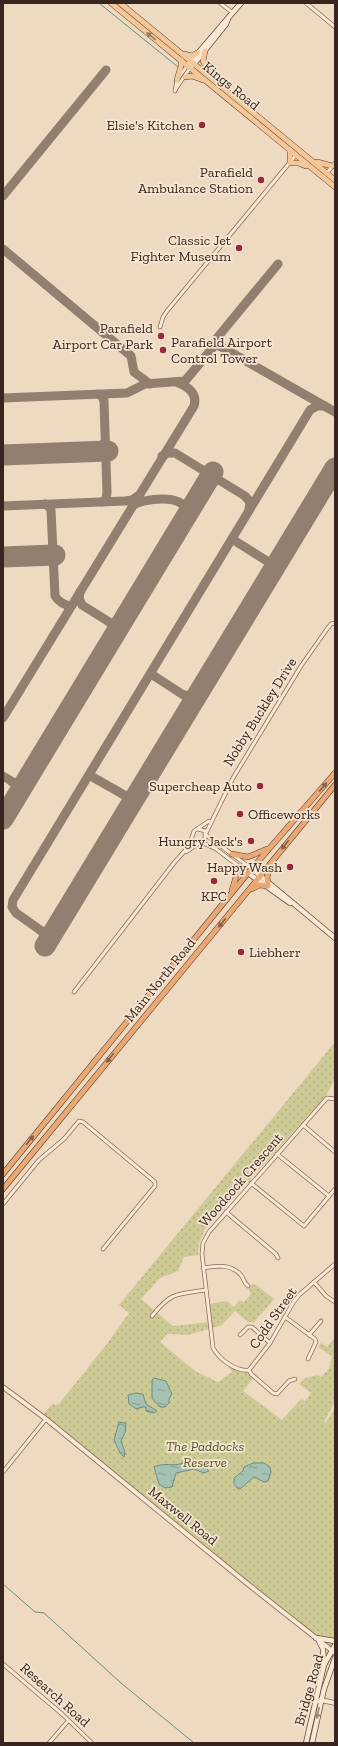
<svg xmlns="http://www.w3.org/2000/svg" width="338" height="1746" viewBox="0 0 338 1746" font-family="'Zilla Slab',serif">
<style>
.park{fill:url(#park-dots)}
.water{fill:url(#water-ripples);stroke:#6b8f80}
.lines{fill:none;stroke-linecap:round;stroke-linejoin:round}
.stream{stroke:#6b8f80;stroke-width:1}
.taxiway{stroke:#937f6f;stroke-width:9}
.runway{stroke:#937f6f;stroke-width:21}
.minor-casing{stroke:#886a58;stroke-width:4.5}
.tertiary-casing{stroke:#886a58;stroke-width:5.5}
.secondary-casing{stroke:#6a4b3c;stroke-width:6}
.primary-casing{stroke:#56392d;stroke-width:6}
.trunk-casing{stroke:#56392d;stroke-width:6}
.minor{stroke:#f9e8d4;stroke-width:3}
.tertiary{stroke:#f9e8d4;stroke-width:4}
.secondary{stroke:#f9e8d4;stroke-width:4.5}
.primary{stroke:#f3c798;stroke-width:5}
.trunk{stroke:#e9a874;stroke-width:5}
.oneway{fill:#96765a}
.oneway2{fill:#886044}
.oneway3{fill:#988678}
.poi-dot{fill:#98283b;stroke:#f6e5d1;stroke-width:1.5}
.labels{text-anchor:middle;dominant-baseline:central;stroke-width:3.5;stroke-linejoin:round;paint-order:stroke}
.street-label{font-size:14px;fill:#38251d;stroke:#f6e5d1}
.poi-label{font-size:14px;fill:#38251d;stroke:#f6e5d1;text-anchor:end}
.park-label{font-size:14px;font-style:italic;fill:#505423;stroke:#f6e5d1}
</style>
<defs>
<pattern id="park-dots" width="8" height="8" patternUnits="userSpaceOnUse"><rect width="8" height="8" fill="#cdca95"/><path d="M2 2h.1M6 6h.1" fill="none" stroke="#b1ad80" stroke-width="1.8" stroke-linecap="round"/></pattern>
<pattern id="water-ripples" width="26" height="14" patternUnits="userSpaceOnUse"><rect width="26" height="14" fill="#a4c1b3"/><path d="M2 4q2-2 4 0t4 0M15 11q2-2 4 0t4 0" fill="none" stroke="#879d91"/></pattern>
</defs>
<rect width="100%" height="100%" fill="#eed9c1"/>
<!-- park -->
<path class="park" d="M 335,1042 L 335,1080 L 324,1098 L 205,1229 L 199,1243 L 198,1255 L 184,1257 L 178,1271 L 160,1278 L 141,1299 L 173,1326 L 210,1322 L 208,1304 L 227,1301 L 234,1307 L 240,1300 L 244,1302 L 251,1294 L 248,1286 L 255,1284 L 274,1299 L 254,1322 L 248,1322 L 235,1311 L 222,1325 L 188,1335 L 167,1334 L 160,1342 L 195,1371 L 218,1382 L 232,1372 L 226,1364 L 247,1373 L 253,1379 L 243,1391 L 282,1420 L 301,1399 L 305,1401 L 311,1393 L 299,1384 L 305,1378 L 318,1375 L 321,1377 L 329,1369 L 332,1356 L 318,1347 L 321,1343 L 327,1347 L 335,1337 L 335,1401 L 324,1422 L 326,1423 L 335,1407 L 335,1644 L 329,1646 L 323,1644 L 42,1416 L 52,1404 L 56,1405 L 59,1404 L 107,1344 L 129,1313 L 119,1305 Z"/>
<!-- water -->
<g class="water">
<path d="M 154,1378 L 166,1381 L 172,1394 L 169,1399 L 169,1403 L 165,1407 L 160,1407 L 152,1398 L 152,1380 Z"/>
<path d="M 136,1393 L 143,1394 L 146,1404 L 157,1411 L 154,1413 L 146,1411 L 146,1407 L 143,1407 L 136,1409 L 129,1404 L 128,1395 Z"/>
<path d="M 119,1422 L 126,1423 L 125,1433 L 121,1441 L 125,1452 L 124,1457 L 120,1453 L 114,1440 Z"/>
<path d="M 183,1463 L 203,1465 L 209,1471 L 204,1473 L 194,1469 L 176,1473 L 172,1487 L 165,1488 L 159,1484 L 154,1467 C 164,1462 173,1467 183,1463 Z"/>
<path d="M 253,1463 L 264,1463 L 270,1467 L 271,1472 L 268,1481 L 264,1482 L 254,1477 L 240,1489 L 238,1489 L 234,1484 L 234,1478 L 243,1471 L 244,1467 Z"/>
</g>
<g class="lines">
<!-- stream -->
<g class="stream">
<path d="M 99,3 L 178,67"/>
<path d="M 3,1584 L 35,1612 L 44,1613 L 121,1683 L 194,1743"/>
</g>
<!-- taxiway -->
<g class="taxiway">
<path d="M 3,196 L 106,70"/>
<path d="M 3,249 L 131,356 L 134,372 L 150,384"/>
<path d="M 216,340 L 218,345 L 335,412"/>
<path d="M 98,394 L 102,396 L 104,401 L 107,493 L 106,499 L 102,502"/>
<path d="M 3,398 L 127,393 L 145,384 L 185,381 L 215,345 L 217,338 L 278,264"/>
<path d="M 85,452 L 100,450 L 105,442"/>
<path d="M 162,456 L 168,453 L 175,453 L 245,496 L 250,502 L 249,510"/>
<path d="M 45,504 L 49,507 L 51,510 L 55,596 C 58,601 66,607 72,605"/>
<path d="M 3,506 L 125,501 L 132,500 L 138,496"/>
<path d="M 132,506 C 142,498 187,493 186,513 C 186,521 174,536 170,544"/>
<path d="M 192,507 C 198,497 213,481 203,470"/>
<path d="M 232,539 L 275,566"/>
<path d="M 32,555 C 41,555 50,554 53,564"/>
<path d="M 80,592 L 79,598 L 82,605 L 114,625 L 122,622 L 141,592"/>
<path d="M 96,666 C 102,655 120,635 110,623"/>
<path d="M 151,674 L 188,698 L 189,707 L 181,721"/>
<path d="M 185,695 C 197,697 201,688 207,679"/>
<path d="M 3,718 L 194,406 C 198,393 187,386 176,382"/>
<path d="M 89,775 L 133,800"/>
<path d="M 3,776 C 7,779 14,781 16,786 C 21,795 7,811 3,819"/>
<path d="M 12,782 C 28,787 37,761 44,751"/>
<path d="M 41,931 C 55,935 61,919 67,910"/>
<path d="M 50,937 L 16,913 L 12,907 L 13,900 L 310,410 L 317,406 L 325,406"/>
</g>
<!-- runway -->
<g class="runway">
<path d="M 3,455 L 108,451"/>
<path d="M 3,557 L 55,555"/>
<path d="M 3,819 L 213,472"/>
<path d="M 45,946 L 335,468"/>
</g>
<!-- minor casing -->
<g class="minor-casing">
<g id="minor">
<path d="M 220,3 L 233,13"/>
<path d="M 306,3 L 335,27"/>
<path d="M 175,90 L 190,68"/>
<path d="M 175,91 L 177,80 L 187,66"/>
<path d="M 326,174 L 335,163"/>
<path d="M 160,327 L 163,317 L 167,311 L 296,155"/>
<path d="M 206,833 L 233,778 L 301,666 L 327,629 L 331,624 L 335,623"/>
<path d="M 206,835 L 252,869"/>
<path d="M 201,842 L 216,849 L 248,873"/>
<path d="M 186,852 L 205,839 L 205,831 L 198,829"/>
<path d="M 74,992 L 174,863 L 189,846 L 194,831 L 209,821"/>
<path d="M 303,1125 L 335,1152"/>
<path d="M 277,1154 L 329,1196"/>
<path d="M 251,1183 L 304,1226 L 335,1189"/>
<path d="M 3,1204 L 39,1160 L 64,1139 L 79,1121 L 83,1122 L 155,1182 L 155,1186 L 103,1249"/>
<path d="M 226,1212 L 276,1254 L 278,1258"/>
<path d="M 203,1268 C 217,1266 230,1263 241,1275 C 244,1279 244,1283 248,1286"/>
<path d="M 314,1282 L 326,1296 L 335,1302"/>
<path d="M 152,1316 C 171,1292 177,1294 206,1290"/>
<path d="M 285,1317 L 315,1339 L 316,1342 L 308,1359"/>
<path d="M 240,1335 L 248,1327 L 252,1327 L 270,1343"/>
<path d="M 309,1335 L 321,1321"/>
<path d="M 249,1370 C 236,1372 219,1359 213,1348 L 202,1254 L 203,1243 L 209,1232 L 327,1098 L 335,1099"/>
<path d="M 249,1370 L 270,1343 L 293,1303 L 299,1295 L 335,1264"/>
<path d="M 249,1370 L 251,1374 L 273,1393 L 277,1394 L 289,1381 L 295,1379"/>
<path d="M 3,1472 L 46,1419"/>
<path d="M 3,1664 L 62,1714 L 92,1743"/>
<path d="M 49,1743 L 68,1721"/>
</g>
</g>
<!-- tertiary casing -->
<g class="tertiary-casing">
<g id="tertiary">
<path d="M 3,1387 L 46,1419 L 249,1585 L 335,1653"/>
<path d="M 315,1702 L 321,1700 L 335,1703"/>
</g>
</g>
<!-- secondary casing -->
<g class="secondary-casing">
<g id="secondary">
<path d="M 193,65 L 226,24 L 228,19"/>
<path d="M 187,66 L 241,3"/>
<path d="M 252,869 L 335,938"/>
<path d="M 248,873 L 290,903"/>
<path d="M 316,1638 L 335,1641"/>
<path d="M 319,1641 L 323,1649 L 324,1665"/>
<path d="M 306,1743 L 324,1665 L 335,1645"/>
<path d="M 312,1743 L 324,1689 L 335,1658"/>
</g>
</g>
<!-- primary casing -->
<g class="primary-casing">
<g id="primary">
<path d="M 111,3 L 335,187"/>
<path d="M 120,3 L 335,180"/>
<path d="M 205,51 L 203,61 L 211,76"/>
<path d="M 184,54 L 192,56 L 197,53"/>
<path d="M 185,77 L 192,76 L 203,80"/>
<path d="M 177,80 L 181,66 L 181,60"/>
<path d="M 290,150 L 290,163 L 298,163 L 306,166"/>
<path d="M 317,162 L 332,166"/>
</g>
</g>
<!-- trunk casing -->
<g class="trunk-casing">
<g id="trunk">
<path d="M 232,854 L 248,857 L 267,849"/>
<path d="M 268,882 L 267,877 L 271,865"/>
<path d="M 252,889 L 259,885 L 268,886"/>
<path d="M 232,890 L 239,867"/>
<path d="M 3,1174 L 248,873 L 335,773"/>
<path d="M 3,1189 L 335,785"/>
</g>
</g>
<!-- minor -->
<use href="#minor" class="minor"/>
<!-- tertiary -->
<use href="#tertiary" class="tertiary"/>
<!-- secondary -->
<use href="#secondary" class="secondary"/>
<!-- primary -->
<use href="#primary" class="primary"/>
<!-- trunk -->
<use href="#trunk" class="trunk"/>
</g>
<!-- one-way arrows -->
<defs><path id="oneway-solid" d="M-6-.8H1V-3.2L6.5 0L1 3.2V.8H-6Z"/></defs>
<use class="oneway" href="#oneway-solid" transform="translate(151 36) rotate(-141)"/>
<g class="oneway2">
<use href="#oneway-solid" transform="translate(323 787) rotate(-50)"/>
<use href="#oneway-solid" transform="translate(285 845) rotate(129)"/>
<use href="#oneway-solid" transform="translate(222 923) rotate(129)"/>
<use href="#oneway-solid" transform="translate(110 1058) rotate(129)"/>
<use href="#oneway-solid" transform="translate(30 1140) rotate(-51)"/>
</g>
<use class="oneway3" href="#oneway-solid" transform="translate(318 1713) rotate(102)"/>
<!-- markers -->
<g class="poi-dot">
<circle cx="202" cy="125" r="4"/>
<circle cx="261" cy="180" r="4"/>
<circle cx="239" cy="248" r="4"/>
<circle cx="161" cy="336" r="4"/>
<circle cx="163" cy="350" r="4"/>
<circle cx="260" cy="786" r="4"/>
<circle cx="240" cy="814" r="4"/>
<circle cx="251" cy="841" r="4"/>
<circle cx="290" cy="867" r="4"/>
<circle cx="214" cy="881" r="4"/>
<circle cx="241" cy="952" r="4"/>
</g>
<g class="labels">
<!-- street labels -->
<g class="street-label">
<text transform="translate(231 86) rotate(39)">Kings Road</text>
<text transform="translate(260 712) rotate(-58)">Nobby Buckley Drive</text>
<text transform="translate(160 980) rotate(-51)">Main North Road</text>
<text transform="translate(241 1180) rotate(-49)">Woodcock Crescent</text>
<text transform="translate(273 1318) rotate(-55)">Codd Street</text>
<text transform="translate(183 1516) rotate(39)">Maxwell Road</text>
<text transform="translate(309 1690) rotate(-74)">Bridge Road</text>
<text transform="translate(55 1695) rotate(42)">Research Road</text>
</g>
<!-- poi labels -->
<g class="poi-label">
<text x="194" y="125">Elsie's Kitchen</text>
<text x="253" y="172">Parafield<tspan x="253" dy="16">Ambulance Station</tspan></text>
<text x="231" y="240">Classic Jet<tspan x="231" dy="16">Fighter Museum</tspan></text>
<text x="153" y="328">Parafield<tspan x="153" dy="16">Airport Car Park</tspan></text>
<text x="171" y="342" text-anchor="start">Parafield Airport<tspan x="171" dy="16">Control Tower</tspan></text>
<text x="252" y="786">Supercheap Auto</text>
<text x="248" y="814" text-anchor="start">Officeworks</text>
<text x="243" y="841">Hungry Jack's</text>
<text x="282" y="867">Happy Wash</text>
<text x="214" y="896" text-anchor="middle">KFC</text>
<text x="249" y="952" text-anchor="start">Liebherr</text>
</g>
<!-- park labels -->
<g class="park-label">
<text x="205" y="1446">The Paddocks<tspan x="205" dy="16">Reserve</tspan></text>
</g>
</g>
<!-- border -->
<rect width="338" height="1746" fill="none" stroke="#38251d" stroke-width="8"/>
</svg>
